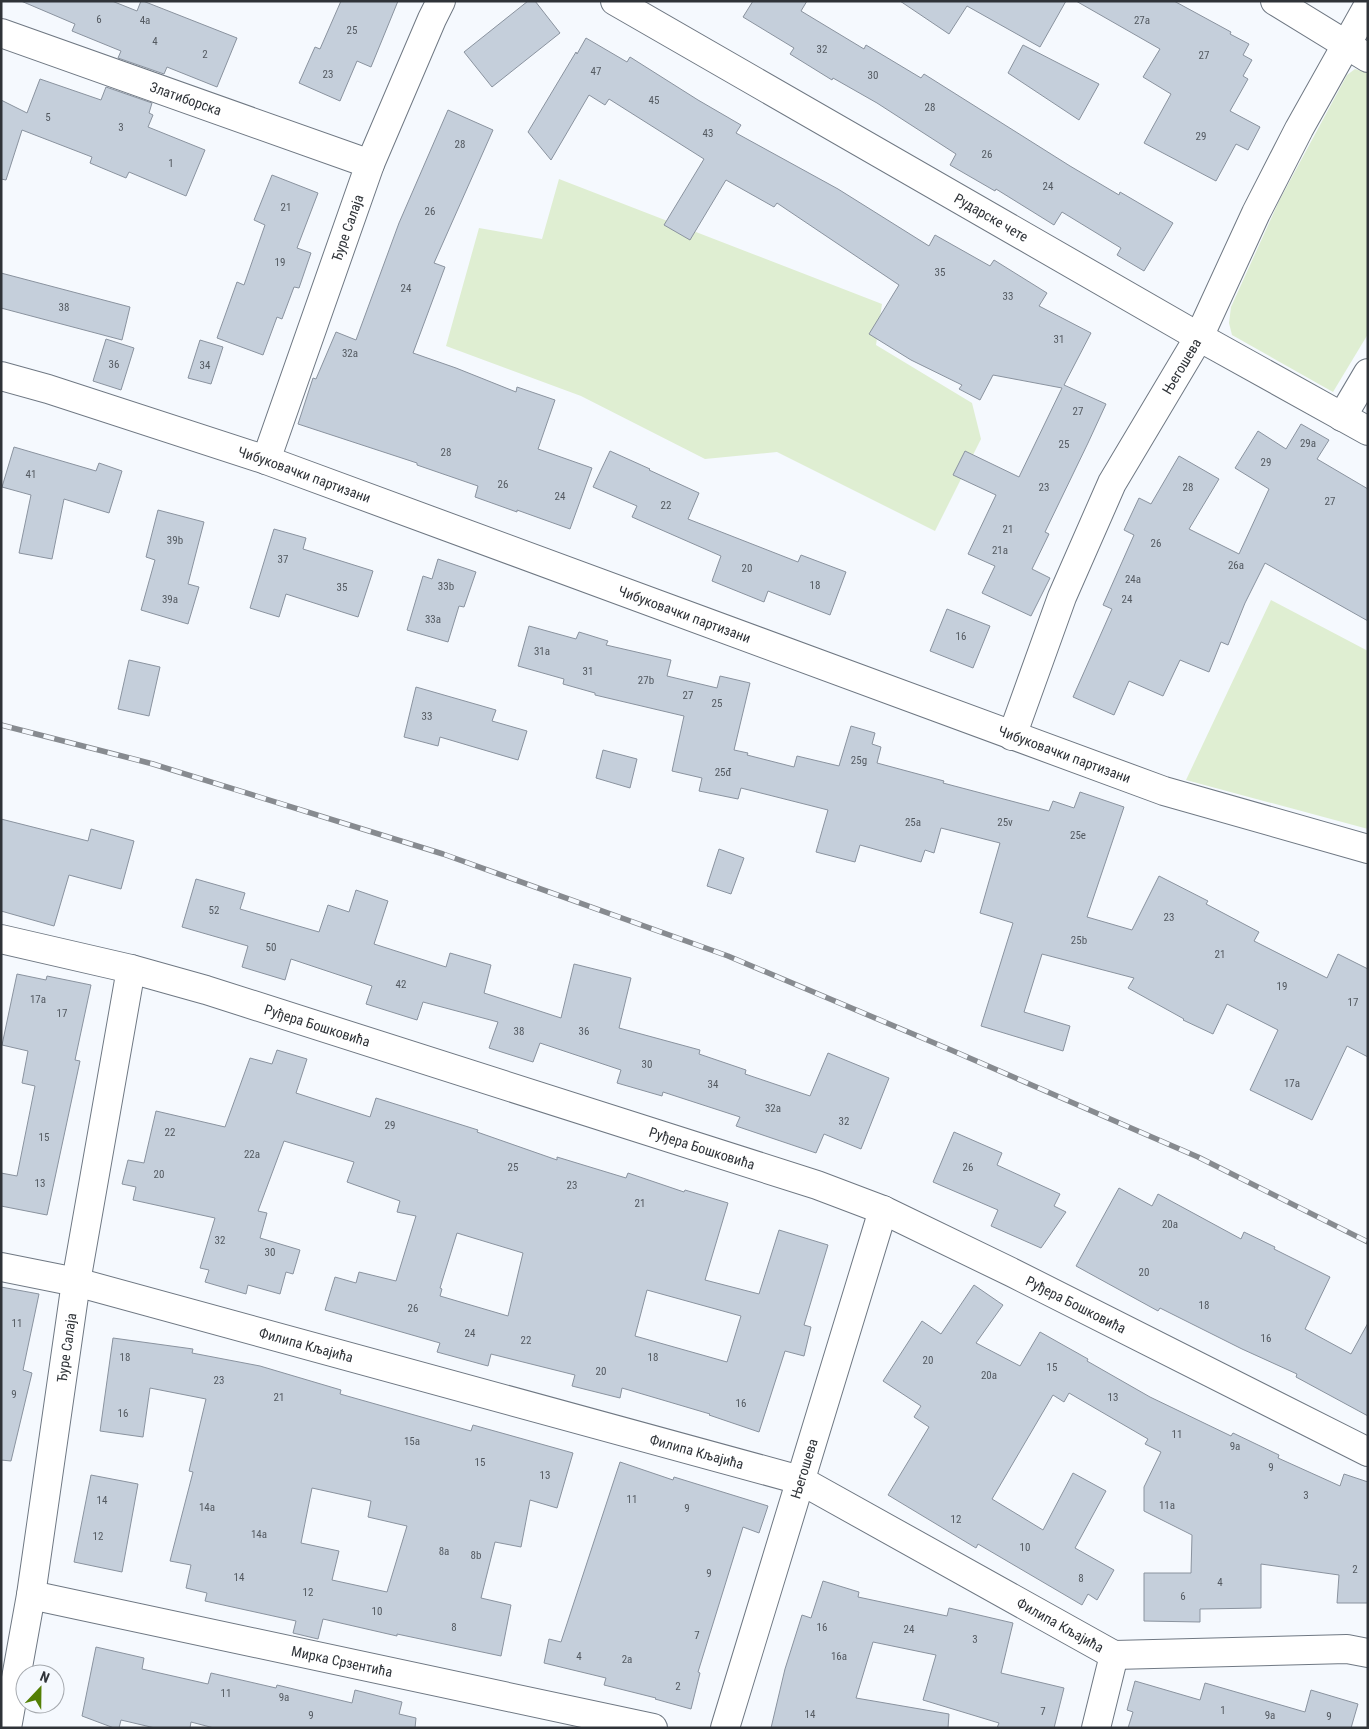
<svg xmlns="http://www.w3.org/2000/svg" width="1369" height="1729" viewBox="0 0 1369 1729" font-family="'Roboto Condensed',sans-serif">
<style>
.green{fill:#dfeed2}
.building{fill:#c5cfdb;stroke:#8a939f;fill-rule:evenodd}
.lines{fill:none;stroke-linecap:round;stroke-linejoin:round}
.minor-casing{stroke:#6f7883;stroke-width:30}
.minor{stroke:#fff;stroke-width:28}
.rail-casing{stroke:#878b90;stroke-width:5.5}
.rail{stroke:#f5f9fe;stroke-width:4;stroke-dasharray:11;stroke-linecap:butt}
.labels{text-anchor:middle;dominant-baseline:central;stroke-width:4;stroke-linejoin:round;paint-order:stroke}
.number-label{font-size:11px;fill:#545a61}
.street-label{font-size:14px;fill:#2f3338;stroke:#f5f9fe}
</style>
<rect width="100%" height="100%" fill="#f5f9fe"/>
<!-- green -->
<g class="green">
<path d="M 1355,69 L 1368,73 L 1368,334 L 1333,392 L 1232,335 L 1229,323 L 1231,307 L 1279,201 L 1347,75 Z"/>
<path d="M 559,179 L 882,304 L 876,345 L 972,403 L 981,439 L 935,531 L 777,452 L 705,459 L 581,396 L 446,346 L 479,228 L 542,239 Z"/>
<path d="M 1271,600 L 1368,651 L 1368,829 L 1186,780 Z"/>
</g>
<!-- building -->
<g class="building">
<path d="M 21,1 L 112,1 L 137,11 L 141,1 L 143,1 L 237,38 L 217,87 L 167,67 L 164,74 L 118,58 L 121,51 L 72,31 L 75,24 Z"/>
<path d="M 341,1 L 398,1 L 371,67 L 357,61 L 340,101 L 299,83 L 315,47 L 320,49 Z"/>
<path d="M 528,1 L 535,1 L 560,33 L 492,87 L 464,52 Z"/>
<path d="M 753,1 L 807,1 L 801,11 L 864,49 L 866,45 L 921,78 L 924,74 L 1070,166 L 1119,195 L 1120,192 L 1173,223 L 1144,271 L 1117,255 L 1121,248 L 1062,212 L 1054,225 L 996,189 L 995,191 L 950,165 L 956,154 L 877,103 L 833,78 L 832,80 L 790,54 L 794,48 L 743,17 Z"/>
<path d="M 900,1 L 1066,1 L 1040,47 L 967,6 L 949,34 Z"/>
<path d="M 1076,1 L 1174,1 L 1231,32 L 1230,34 L 1249,44 L 1243,55 L 1252,60 L 1243,76 L 1248,79 L 1230,111 L 1260,127 L 1248,150 L 1236,144 L 1216,181 L 1144,143 L 1171,94 L 1143,77 L 1160,49 Z"/>
<path d="M 586,38 L 627,62 L 630,57 L 698,100 L 741,125 L 736,133 L 838,189 L 929,246 L 935,235 L 990,266 L 994,260 L 1047,293 L 1039,306 L 1091,333 L 1064,385 L 1106,404 L 1088,443 L 1045,532 L 1049,534 L 1032,569 L 1050,578 L 1031,616 L 982,593 L 995,566 L 968,554 L 996,495 L 953,475 L 965,451 L 1019,477 L 1062,388 L 993,375 L 980,400 L 959,389 L 962,385 L 911,360 L 869,334 L 899,285 L 777,203 L 774,207 L 726,180 L 690,240 L 664,225 L 704,159 L 609,99 L 605,105 L 589,95 L 551,160 L 528,132 L 576,52 L 577,54 Z"/>
<path d="M 1023,45 L 1099,84 L 1079,120 L 1008,73 Z"/>
<path d="M 40,79 L 101,100 L 106,87 L 152,103 L 149,113 L 153,115 L 148,127 L 205,150 L 186,196 L 129,172 L 126,178 L 90,163 L 92,157 L 22,130 L 6,180 L 1,179 L 1,100 L 27,113 Z"/>
<path d="M 448,110 L 493,130 L 434,263 L 445,267 L 413,353 L 456,368 L 516,392 L 517,387 L 555,400 L 538,449 L 592,468 L 570,529 L 517,510 L 517,512 L 475,497 L 478,486 L 417,465 L 417,463 L 298,424 L 313,378 L 316,379 L 336,332 L 356,340 L 399,223 Z"/>
<path d="M 272,175 L 318,193 L 297,248 L 311,253 L 299,288 L 294,287 L 282,319 L 277,317 L 263,355 L 217,338 L 237,282 L 244,285 L 265,225 L 254,220 Z"/>
<path d="M 1,273 L 130,307 L 122,340 L 1,308 Z"/>
<path d="M 106,339 L 134,348 L 121,390 L 93,381 Z"/>
<path d="M 200,340 L 223,347 L 211,384 L 188,378 Z"/>
<path d="M 1301,424 L 1329,440 L 1317,459 L 1368,489 L 1368,621 L 1265,563 L 1245,603 L 1228,645 L 1221,642 L 1209,672 L 1180,660 L 1163,696 L 1129,681 L 1114,715 L 1073,697 L 1112,609 L 1103,605 L 1134,535 L 1124,530 L 1139,498 L 1151,504 L 1179,456 L 1219,479 L 1189,529 L 1239,554 L 1269,489 L 1235,468 L 1258,431 L 1286,449 Z"/>
<path d="M 14,447 L 96,471 L 99,463 L 122,471 L 109,513 L 64,499 L 52,559 L 19,553 L 31,495 L 2,487 Z"/>
<path d="M 610,451 L 650,469 L 649,470 L 699,493 L 688,519 L 798,562 L 801,555 L 846,572 L 830,615 L 768,591 L 764,602 L 712,581 L 721,556 L 632,517 L 637,506 L 593,487 Z"/>
<path d="M 158,510 L 204,522 L 188,584 L 199,587 L 188,624 L 141,610 L 155,560 L 146,557 Z"/>
<path d="M 274,529 L 306,538 L 303,549 L 373,571 L 358,617 L 286,594 L 279,617 L 250,608 Z"/>
<path d="M 438,559 L 476,572 L 464,607 L 459,606 L 448,642 L 407,630 L 423,576 L 432,579 Z"/>
<path d="M 947,609 L 990,626 L 973,668 L 930,651 Z"/>
<path d="M 529,626 L 576,639 L 579,632 L 608,641 L 606,645 L 671,660 L 667,676 L 717,688 L 720,676 L 750,683 L 734,750 L 748,753 L 747,755 L 794,767 L 797,756 L 839,766 L 851,726 L 875,733 L 872,744 L 881,747 L 877,763 L 944,781 L 943,783 L 1049,811 L 1053,801 L 1074,808 L 1080,792 L 1124,807 L 1087,917 L 1132,930 L 1159,876 L 1208,901 L 1206,904 L 1259,932 L 1254,941 L 1327,978 L 1338,954 L 1368,969 L 1368,1057 L 1347,1046 L 1312,1120 L 1250,1090 L 1278,1030 L 1227,1004 L 1213,1034 L 1183,1020 L 1184,1019 L 1128,988 L 1134,978 L 1042,954 L 1024,1012 L 1070,1026 L 1063,1051 L 981,1026 L 1013,923 L 980,913 L 1000,843 L 941,828 L 934,853 L 925,850 L 921,862 L 860,845 L 855,862 L 816,852 L 828,810 L 741,788 L 738,799 L 699,791 L 702,778 L 672,771 L 684,716 L 595,695 L 595,693 L 563,684 L 564,679 L 518,666 Z"/>
<path d="M 129,660 L 160,667 L 149,716 L 118,709 Z"/>
<path d="M 416,687 L 496,710 L 492,721 L 527,731 L 518,760 L 440,737 L 438,746 L 404,737 Z"/>
<path d="M 603,750 L 637,759 L 630,788 L 596,778 Z"/>
<path d="M 1,819 L 88,841 L 91,829 L 134,841 L 121,889 L 69,875 L 54,926 L 1,911 Z"/>
<path d="M 719,849 L 744,858 L 731,894 L 707,886 Z"/>
<path d="M 196,879 L 245,893 L 240,909 L 319,932 L 328,905 L 349,912 L 356,890 L 388,901 L 374,944 L 446,967 L 450,953 L 491,965 L 484,993 L 561,1018 L 574,964 L 631,978 L 619,1028 L 700,1050 L 699,1054 L 746,1070 L 745,1074 L 810,1096 L 828,1053 L 889,1078 L 861,1149 L 824,1134 L 816,1153 L 736,1126 L 740,1117 L 663,1092 L 662,1096 L 617,1083 L 621,1070 L 540,1043 L 533,1062 L 489,1048 L 498,1022 L 423,1002 L 417,1020 L 366,1004 L 372,986 L 291,959 L 285,980 L 242,967 L 248,946 L 182,927 Z"/>
<path d="M 17,974 L 46,980 L 47,976 L 91,985 L 75,1060 L 80,1061 L 47,1215 L 1,1206 L 1,1173 L 17,1176 L 35,1086 L 22,1083 L 28,1051 L 2,1045 Z"/>
<path d="M 277,1050 L 307,1059 L 296,1093 L 370,1117 L 376,1098 L 478,1130 L 477,1132 L 557,1160 L 557,1157 L 626,1178 L 628,1173 L 684,1192 L 685,1190 L 728,1203 L 705,1280 L 759,1294 L 779,1230 L 828,1245 L 804,1325 L 811,1327 L 804,1356 L 785,1351 L 759,1432 L 709,1415 L 710,1414 L 622,1388 L 620,1398 L 572,1386 L 575,1375 L 491,1354 L 488,1366 L 437,1352 L 440,1343 L 325,1310 L 335,1277 L 356,1283 L 359,1272 L 396,1281 L 416,1216 L 397,1212 L 400,1201 L 347,1182 L 354,1162 L 284,1141 L 258,1211 L 267,1213 L 260,1238 L 300,1250 L 293,1274 L 286,1272 L 280,1294 L 248,1285 L 246,1294 L 205,1282 L 209,1270 L 200,1268 L 215,1218 L 133,1200 L 136,1187 L 122,1184 L 128,1160 L 144,1163 L 156,1111 L 225,1127 L 250,1058 L 272,1064 ZM 457,1233 L 523,1253 L 508,1316 L 440,1296 L 442,1289 L 440,1288 ZM 647,1290 L 741,1316 L 727,1362 L 635,1336 Z"/>
<path d="M 954,1132 L 1002,1153 L 997,1165 L 1060,1194 L 1054,1206 L 1066,1212 L 1041,1248 L 991,1226 L 998,1210 L 933,1182 Z"/>
<path d="M 1119,1188 L 1152,1206 L 1158,1194 L 1241,1239 L 1244,1232 L 1275,1247 L 1274,1249 L 1330,1277 L 1305,1329 L 1351,1354 L 1368,1323 L 1368,1416 L 1296,1377 L 1297,1374 L 1242,1349 L 1160,1308 L 1158,1311 L 1076,1266 Z"/>
<path d="M 974,1285 L 1003,1305 L 976,1343 L 1020,1366 L 1040,1332 L 1088,1359 L 1087,1361 L 1150,1397 L 1231,1436 L 1233,1433 L 1279,1455 L 1278,1458 L 1340,1486 L 1344,1474 L 1368,1482 L 1368,1603 L 1337,1603 L 1339,1575 L 1261,1564 L 1261,1608 L 1200,1609 L 1200,1622 L 1144,1621 L 1144,1573 L 1191,1573 L 1192,1535 L 1144,1511 L 1144,1487 L 1161,1452 L 1145,1444 L 1148,1439 L 1069,1393 L 1064,1402 L 1053,1395 L 992,1499 L 1043,1530 L 1073,1473 L 1106,1491 L 1075,1548 L 1114,1570 L 1097,1600 L 1088,1594 L 1082,1605 L 978,1544 L 976,1548 L 888,1495 L 929,1427 L 914,1417 L 921,1406 L 883,1381 L 922,1321 L 941,1334 Z"/>
<path d="M 1,1287 L 39,1294 L 23,1370 L 32,1373 L 11,1461 L 1,1460 Z"/>
<path d="M 113,1338 L 193,1349 L 192,1353 L 260,1366 L 341,1390 L 340,1394 L 471,1431 L 473,1425 L 573,1453 L 557,1508 L 530,1500 L 521,1547 L 495,1542 L 481,1598 L 511,1605 L 501,1656 L 397,1634 L 397,1636 L 323,1619 L 318,1639 L 293,1633 L 296,1621 L 205,1601 L 207,1593 L 186,1588 L 191,1565 L 170,1561 L 193,1472 L 189,1471 L 206,1399 L 150,1388 L 143,1437 L 100,1431 ZM 312,1488 L 371,1501 L 368,1517 L 407,1526 L 387,1592 L 332,1580 L 339,1551 L 301,1543 Z"/>
<path d="M 620,1462 L 673,1480 L 674,1477 L 768,1506 L 759,1533 L 743,1527 L 698,1672 L 700,1673 L 691,1709 L 655,1699 L 656,1698 L 604,1685 L 606,1678 L 544,1663 L 549,1639 L 561,1642 Z"/>
<path d="M 91,1475 L 138,1484 L 122,1572 L 74,1562 Z"/>
<path d="M 823,1581 L 859,1592 L 858,1597 L 947,1616 L 949,1608 L 1013,1623 L 1001,1673 L 1064,1688 L 1054,1728 L 997,1728 L 999,1723 L 923,1700 L 936,1655 L 873,1642 L 856,1698 L 949,1714 L 948,1728 L 771,1728 L 785,1669 L 802,1615 L 811,1618 Z"/>
<path d="M 96,1647 L 144,1658 L 142,1669 L 208,1684 L 211,1673 L 276,1688 L 277,1685 L 352,1703 L 355,1690 L 402,1702 L 399,1714 L 416,1718 L 415,1728 L 214,1728 L 191,1722 L 190,1728 L 155,1728 L 121,1720 L 119,1728 L 114,1728 L 82,1716 Z"/>
<path d="M 1135,1681 L 1200,1700 L 1205,1683 L 1305,1712 L 1311,1690 L 1358,1704 L 1351,1728 L 1128,1728 L 1133,1712 L 1127,1710 Z"/>
</g>
<g class="lines">
<!-- minor casing -->
<g class="minor-casing">
<g id="minor">
<path id="s1" d="M 615,1 L 1199,337 L 1368,431"/>
<path d="M 1275,1 L 1368,58"/>
<path id="s2" d="M 1,33 L 370,164"/>
<path id="s3" d="M 1,376 L 48,389 L 266,460 L 1164,791 L 1368,849"/>
<path d="M 1342,417 L 1368,373"/>
<path id="s4" d="M 266,460 L 370,164 L 432,19 L 441,1"/>
<path id="s5" d="M 1012,736 L 1062,597 L 1112,483 L 1199,337 L 1256,213 L 1299,129 L 1368,6"/>
<path id="s6" d="M 1,939 L 131,969 L 206,990 L 817,1185 L 883,1210 L 1013,1273 L 1368,1452"/>
<path id="s7" d="M 1,1267 L 76,1282 L 800,1480 L 1114,1655 L 1347,1649 L 1368,1653"/>
<path id="s8" d="M 31,1595 L 653,1728"/>
<path id="s9" d="M 7,1728 L 31,1595 L 76,1282 L 131,969"/>
<path id="s10" d="M 725,1728 L 883,1210"/>
<path d="M 1096,1728 L 1114,1655"/>
</g>
</g>
<!-- minor -->
<use href="#minor" class="minor"/>
<!-- rail casing -->
<g class="rail-casing">
<path id="rail" d="M 1,725 L 153,764 L 443,854 L 728,956 L 951,1050 L 1198,1157 L 1368,1242"/>
</g>
<!-- rail -->
<use href="#rail" class="rail"/>
</g>
<g class="labels">
<!-- number labels -->
<g class="number-label">
<text x="99" y="19">6</text>
<text x="145" y="20">4a</text>
<text x="1142" y="20">27a</text>
<text x="352" y="30">25</text>
<text x="155" y="41">4</text>
<text x="822" y="49">32</text>
<text x="205" y="54">2</text>
<text x="1204" y="55">27</text>
<text x="596" y="71">47</text>
<text x="328" y="74">23</text>
<text x="873" y="75">30</text>
<text x="654" y="100">45</text>
<text x="930" y="107">28</text>
<text x="48" y="117">5</text>
<text x="121" y="127">3</text>
<text x="708" y="133">43</text>
<text x="1201" y="136">29</text>
<text x="460" y="144">28</text>
<text x="987" y="154">26</text>
<text x="171" y="163">1</text>
<text x="1048" y="186">24</text>
<text x="286" y="207">21</text>
<text x="430" y="211">26</text>
<text x="280" y="262">19</text>
<text x="940" y="272">35</text>
<text x="406" y="288">24</text>
<text x="1008" y="296">33</text>
<text x="64" y="307">38</text>
<text x="1059" y="339">31</text>
<text x="350" y="353">32a</text>
<text x="114" y="364">36</text>
<text x="205" y="365">34</text>
<text x="1078" y="411">27</text>
<text x="1308" y="443">29a</text>
<text x="1064" y="444">25</text>
<text x="446" y="452">28</text>
<text x="1266" y="462">29</text>
<text x="31" y="474">41</text>
<text x="503" y="484">26</text>
<text x="1044" y="487">23</text>
<text x="1188" y="487">28</text>
<text x="560" y="496">24</text>
<text x="1330" y="501">27</text>
<text x="666" y="505">22</text>
<text x="1008" y="529">21</text>
<text x="175" y="540">39b</text>
<text x="1156" y="543">26</text>
<text x="1000" y="550">21a</text>
<text x="283" y="559">37</text>
<text x="1236" y="565">26a</text>
<text x="747" y="568">20</text>
<text x="1133" y="579">24a</text>
<text x="815" y="585">18</text>
<text x="446" y="586">33b</text>
<text x="342" y="587">35</text>
<text x="170" y="599">39a</text>
<text x="1127" y="599">24</text>
<text x="433" y="619">33a</text>
<text x="961" y="636">16</text>
<text x="542" y="651">31a</text>
<text x="588" y="671">31</text>
<text x="646" y="680">27b</text>
<text x="688" y="695">27</text>
<text x="717" y="703">25</text>
<text x="427" y="716">33</text>
<text x="859" y="760">25g</text>
<text x="723" y="772">25đ</text>
<text x="913" y="822">25a</text>
<text x="1005" y="822">25v</text>
<text x="1078" y="835">25e</text>
<text x="214" y="910">52</text>
<text x="1169" y="917">23</text>
<text x="1079" y="940">25b</text>
<text x="271" y="947">50</text>
<text x="1220" y="954">21</text>
<text x="401" y="984">42</text>
<text x="1282" y="986">19</text>
<text x="38" y="999">17a</text>
<text x="1353" y="1002">17</text>
<text x="62" y="1013">17</text>
<text x="519" y="1031">38</text>
<text x="584" y="1031">36</text>
<text x="647" y="1064">30</text>
<text x="1292" y="1083">17a</text>
<text x="713" y="1084">34</text>
<text x="773" y="1108">32a</text>
<text x="844" y="1121">32</text>
<text x="390" y="1125">29</text>
<text x="170" y="1132">22</text>
<text x="44" y="1137">15</text>
<text x="252" y="1154">22a</text>
<text x="513" y="1167">25</text>
<text x="968" y="1167">26</text>
<text x="159" y="1174">20</text>
<text x="40" y="1183">13</text>
<text x="572" y="1185">23</text>
<text x="640" y="1203">21</text>
<text x="1170" y="1224">20a</text>
<text x="220" y="1240">32</text>
<text x="270" y="1252">30</text>
<text x="1144" y="1272">20</text>
<text x="1204" y="1305">18</text>
<text x="413" y="1308">26</text>
<text x="17" y="1323">11</text>
<text x="470" y="1333">24</text>
<text x="1266" y="1338">16</text>
<text x="526" y="1340">22</text>
<text x="125" y="1357">18</text>
<text x="653" y="1357">18</text>
<text x="928" y="1360">20</text>
<text x="1052" y="1367">15</text>
<text x="601" y="1371">20</text>
<text x="989" y="1375">20a</text>
<text x="219" y="1380">23</text>
<text x="14" y="1394">9</text>
<text x="279" y="1397">21</text>
<text x="1113" y="1397">13</text>
<text x="741" y="1403">16</text>
<text x="123" y="1413">16</text>
<text x="1177" y="1434">11</text>
<text x="412" y="1441">15a</text>
<text x="1235" y="1446">9a</text>
<text x="480" y="1462">15</text>
<text x="1271" y="1467">9</text>
<text x="545" y="1475">13</text>
<text x="1306" y="1495">3</text>
<text x="632" y="1499">11</text>
<text x="102" y="1500">14</text>
<text x="1167" y="1505">11a</text>
<text x="207" y="1507">14a</text>
<text x="687" y="1508">9</text>
<text x="956" y="1519">12</text>
<text x="259" y="1534">14a</text>
<text x="98" y="1536">12</text>
<text x="1025" y="1547">10</text>
<text x="444" y="1551">8a</text>
<text x="476" y="1555">8b</text>
<text x="1355" y="1569">2</text>
<text x="709" y="1573">9</text>
<text x="239" y="1577">14</text>
<text x="1081" y="1578">8</text>
<text x="1220" y="1582">4</text>
<text x="308" y="1592">12</text>
<text x="1183" y="1596">6</text>
<text x="377" y="1611">10</text>
<text x="454" y="1627">8</text>
<text x="822" y="1627">16</text>
<text x="909" y="1629">24</text>
<text x="697" y="1635">7</text>
<text x="975" y="1639">3</text>
<text x="579" y="1656">4</text>
<text x="839" y="1656">16a</text>
<text x="627" y="1659">2a</text>
<text x="678" y="1686">2</text>
<text x="226" y="1693">11</text>
<text x="284" y="1697">9a</text>
<text x="1223" y="1710">1</text>
<text x="1043" y="1711">7</text>
<text x="810" y="1714">14</text>
<text x="311" y="1715">9</text>
<text x="1270" y="1715">9a</text>
<text x="1329" y="1716">9</text>
</g>
<!-- street labels -->
<g class="street-label">
<text stroke="none"><textPath href="#s2" startOffset="196">Златиборска</textPath></text>
<text stroke="none"><textPath href="#s1" startOffset="434">Рударске чете</textPath></text>
<text stroke="none"><textPath href="#s4" startOffset="246">Ђуре Салаја</textPath></text>
<text stroke="none"><textPath href="#s5" startOffset="408">Његошева</textPath></text>
<text stroke="none"><textPath href="#s3" startOffset="319">Чибуковачки партизани</textPath></text>
<text stroke="none"><textPath href="#s3" startOffset="724">Чибуковачки партизани</textPath></text>
<text stroke="none"><textPath href="#s3" startOffset="1129">Чибуковачки партизани</textPath></text>
<text stroke="none"><textPath href="#s6" startOffset="328">Руђера Бошковића</textPath></text>
<text stroke="none"><textPath href="#s6" startOffset="732">Руђера Бошковића</textPath></text>
<text stroke="none"><textPath href="#s6" startOffset="1138">Руђера Бошковића</textPath></text>
<text stroke="none"><textPath href="#s7" startOffset="315">Филипа Кљајића</textPath></text>
<text stroke="none"><textPath href="#s9" startOffset="385">Ђуре Салаја</textPath></text>
<text stroke="none"><textPath href="#s7" startOffset="720">Филипа Кљајића</textPath></text>
<text stroke="none"><textPath href="#s10" startOffset="271">Његошева</textPath></text>
<text stroke="none"><textPath href="#s7" startOffset="1125">Филипа Кљајића</textPath></text>
<text stroke="none"><textPath href="#s8" startOffset="318">Мирка Срзентића</textPath></text>
</g>
</g>
<!-- border -->
<rect width="1369" height="1729" fill="none" stroke="#2f3338" stroke-width="5"/>
<!-- north arrow -->
<g transform="translate(40 1689) rotate(22)"><circle r="24" fill="#f5f9fe" stroke="#a6aaaf"/>
<path d="M0-4L9 19L0 12L-9 19Z" fill="#537f04"/>
<text y="-8" font-size="14" font-weight="bold" text-anchor="middle" fill="#2f3338">N</text>
</g>
</svg>
